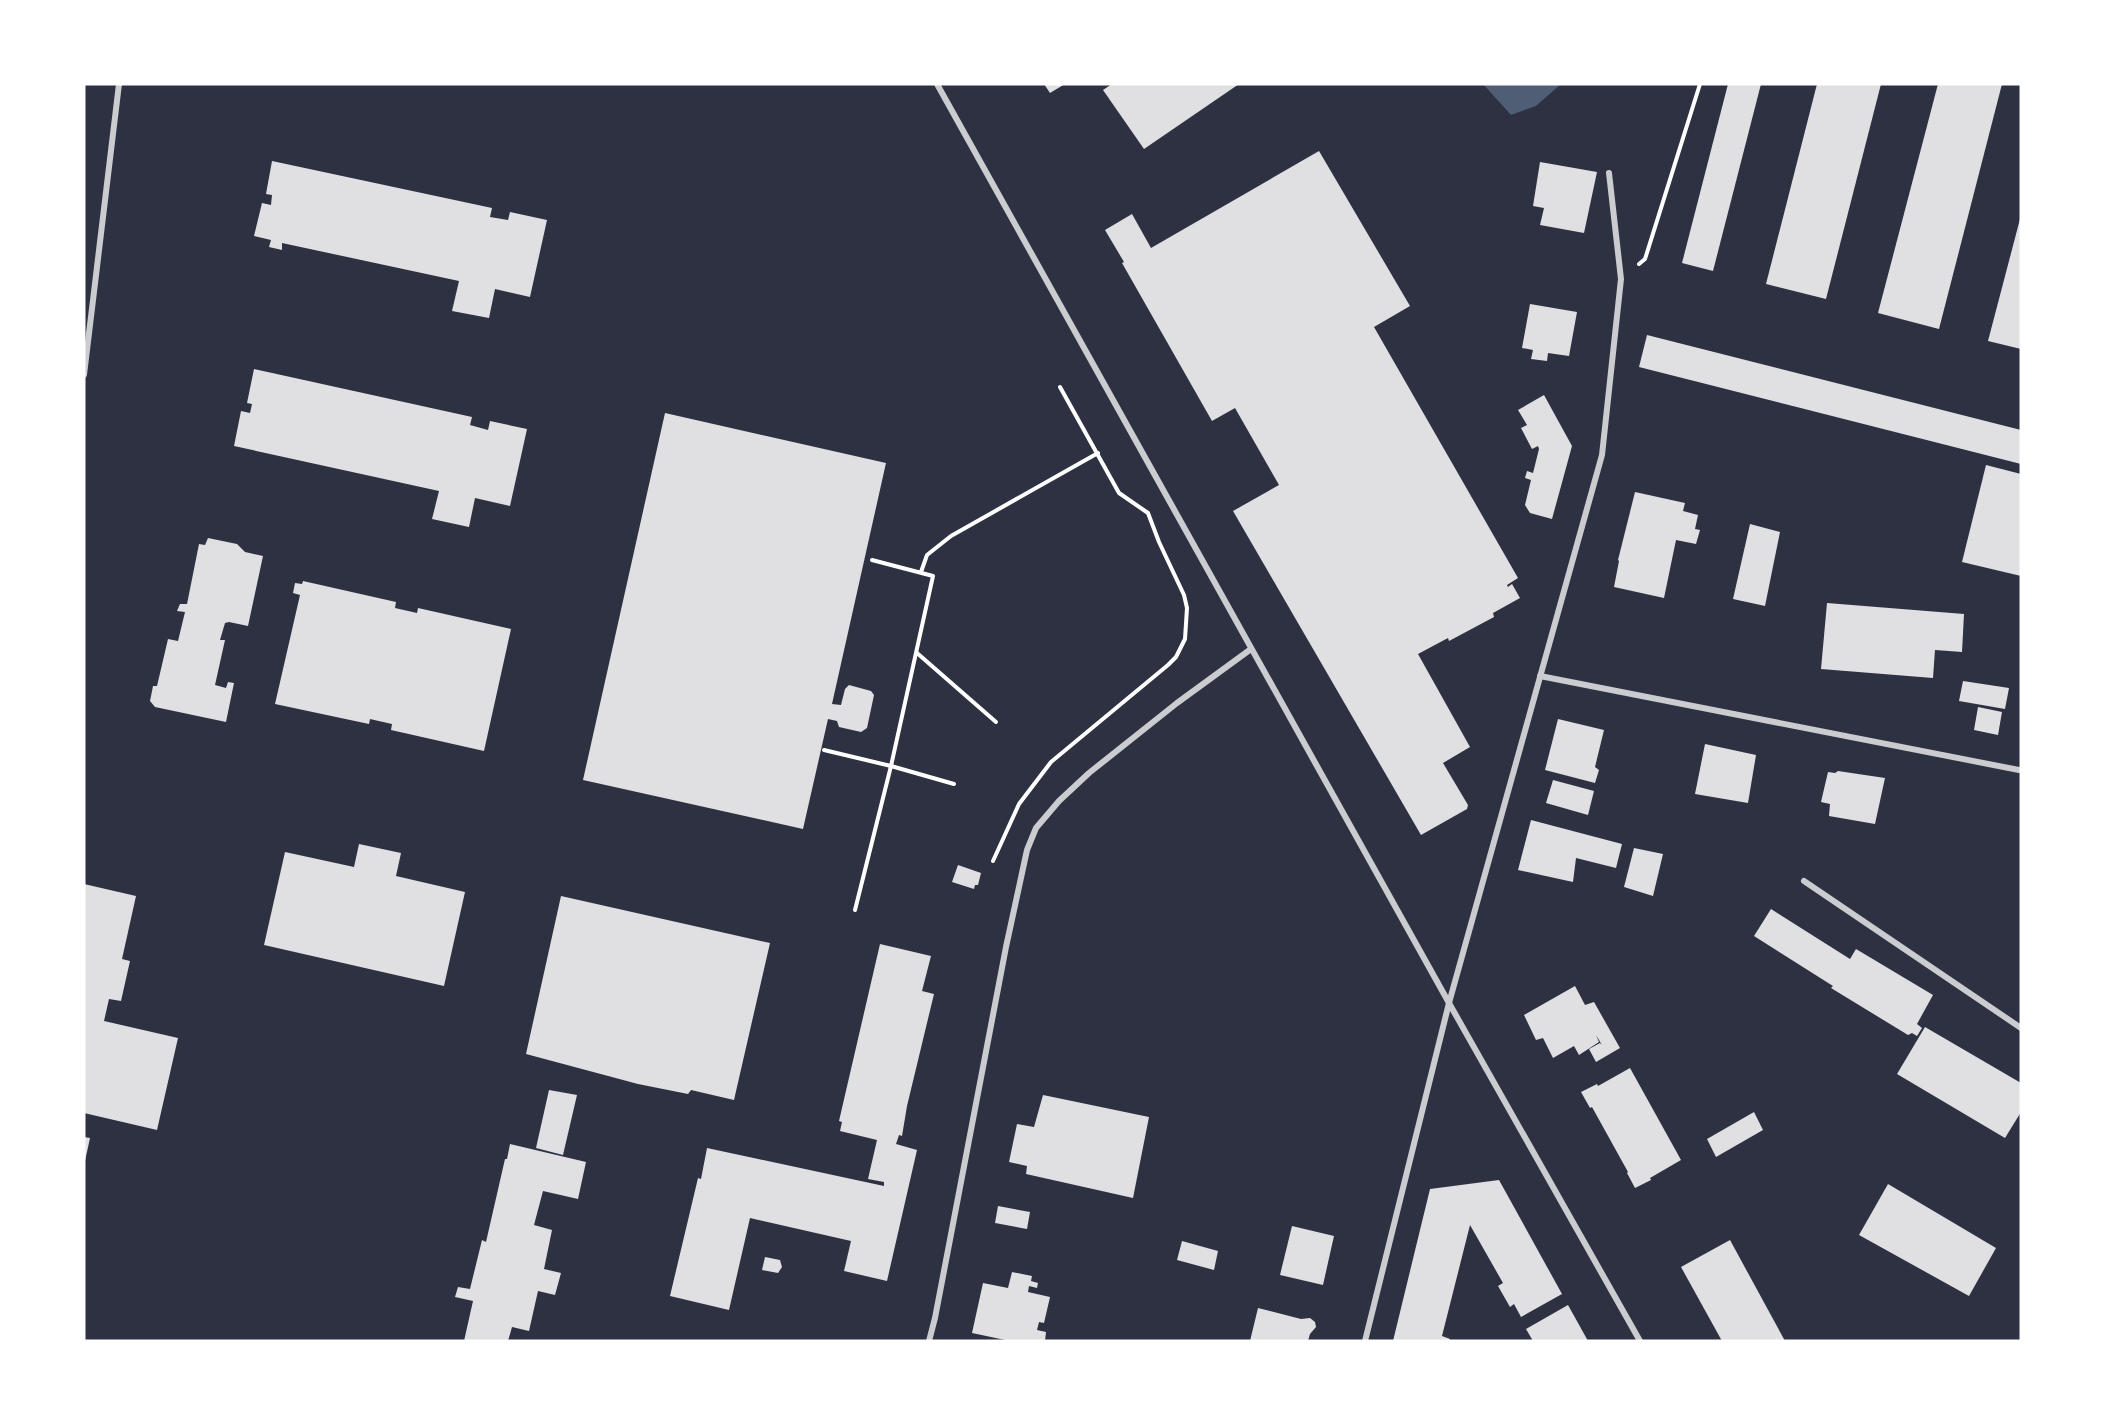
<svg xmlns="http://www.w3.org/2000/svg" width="2105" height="1425" viewBox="0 0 2105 1425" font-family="Karla,sans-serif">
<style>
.water{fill:#4f5d75}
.building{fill:#e0e0e3}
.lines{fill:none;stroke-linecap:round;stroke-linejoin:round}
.path{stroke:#fff;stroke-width:4}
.minor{stroke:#caccd0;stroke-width:6}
</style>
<rect width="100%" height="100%" fill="#2d3142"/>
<!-- water -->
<path class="water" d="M 1483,84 L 1561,84 L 1536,106 L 1511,115 Z"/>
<!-- building -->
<g class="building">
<path d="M 1044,84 L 1065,84 L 1050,93 Z"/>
<path d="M 1112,84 L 1239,84 L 1144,149 L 1103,90 Z"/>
<path d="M 1728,84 L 1761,84 L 1713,271 L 1682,263 Z"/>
<path d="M 1817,84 L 1881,84 L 1826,299 L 1766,284 Z"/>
<path d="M 1938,84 L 2002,84 L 1939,329 L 1878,313 Z"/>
<path d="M 1319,151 L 1410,306 L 1374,327 L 1518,578 L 1507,585 L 1508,587 L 1512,584 L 1520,598 L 1493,613 L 1494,617 L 1449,641 L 1448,638 L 1418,654 L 1470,747 L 1443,763 L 1468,805 L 1467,809 L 1421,835 L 1233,511 L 1279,485 L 1235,408 L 1212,421 L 1122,263 L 1124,262 L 1105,230 L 1132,214 L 1151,248 Z"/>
<path d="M 272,161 L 492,208 L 490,217 L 508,220 L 510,212 L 547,220 L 530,297 L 495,289 L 489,318 L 452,311 L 459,281 L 282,243 L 282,250 L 269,247 L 271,240 L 254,236 L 262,203 L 271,205 L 272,195 L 266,194 Z"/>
<path d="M 1540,162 L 1597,172 L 1584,233 L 1540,225 L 1544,208 L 1533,206 Z"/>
<path d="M 2020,219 L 2021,219 L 2021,349 L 1988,341 Z"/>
<path d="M 1530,304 L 1577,312 L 1569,356 L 1548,353 L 1547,361 L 1531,359 L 1533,350 L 1522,348 Z"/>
<path d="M 1647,335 L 2021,430 L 2021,464 L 1639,367 Z"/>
<path d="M 254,369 L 472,417 L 470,425 L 488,430 L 490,421 L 527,429 L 510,506 L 475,498 L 469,527 L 432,519 L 439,491 L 234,446 L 241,411 L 250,413 L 252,404 L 247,403 Z"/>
<path d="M 1544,395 L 1572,446 L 1552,519 L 1530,513 L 1525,505 L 1531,480 L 1525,478 L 1527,471 L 1533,473 L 1539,449 L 1538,446 L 1532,449 L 1521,428 L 1527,425 L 1518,410 Z"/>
<path d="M 665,413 L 886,463 L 832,704 L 841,705 L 845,689 L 849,685 L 871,691 L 874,695 L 867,728 L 861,732 L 839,727 L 837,721 L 828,719 L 803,829 L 583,780 Z"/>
<path d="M 1986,465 L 2021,474 L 2021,576 L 1962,562 Z"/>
<path d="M 1635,492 L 1685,503 L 1683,511 L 1698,515 L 1695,529 L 1700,530 L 1696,544 L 1676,540 L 1664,598 L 1614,587 L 1619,561 L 1618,560 Z"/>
<path d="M 1750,524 L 1780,532 L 1765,606 L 1733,599 Z"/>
<path d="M 208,538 L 237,544 L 245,552 L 263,556 L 248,626 L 229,622 L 225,623 L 220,640 L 225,640 L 215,685 L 226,688 L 228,682 L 234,683 L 226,722 L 155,707 L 150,701 L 153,686 L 157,686 L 168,639 L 178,641 L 185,612 L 177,611 L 180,604 L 187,604 L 199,544 L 205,545 Z"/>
<path d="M 303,581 L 396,602 L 395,608 L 417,613 L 418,608 L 511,629 L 484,751 L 391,730 L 392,724 L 370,719 L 369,724 L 275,704 L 300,595 L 293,593 L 295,583 L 302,584 Z"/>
<path d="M 1827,603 L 1964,614 L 1962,652 L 1935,650 L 1933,678 L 1821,669 Z"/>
<path d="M 1963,681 L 2009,688 L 2005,709 L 1959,701 Z"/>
<path d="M 1978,707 L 2002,712 L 1998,735 L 1974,730 Z"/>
<path d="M 1558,719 L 1604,730 L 1595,767 L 1599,770 L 1595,783 L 1545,770 Z"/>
<path d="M 1705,744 L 1756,755 L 1748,803 L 1695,794 Z"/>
<path d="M 1838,771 L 1885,778 L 1875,824 L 1829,816 L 1830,804 L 1821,802 L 1828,772 L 1835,773 Z"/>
<path d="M 1553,780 L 1594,791 L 1588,815 L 1546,803 Z"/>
<path d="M 1531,820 L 1622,844 L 1616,868 L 1576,858 L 1573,882 L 1518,870 Z"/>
<path d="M 359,844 L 401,853 L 396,876 L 465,892 L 444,986 L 264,945 L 285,852 L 354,867 Z"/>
<path d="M 1634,848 L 1663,854 L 1653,896 L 1624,887 Z"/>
<path d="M 958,865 L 981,873 L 978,885 L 975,885 L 974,889 L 952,882 Z"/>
<path d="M 84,884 L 136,896 L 122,959 L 130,961 L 121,1001 L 109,999 L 104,1021 L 178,1038 L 157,1130 L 84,1113 Z"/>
<path d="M 561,896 L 770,943 L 734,1100 L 691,1090 L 688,1094 L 638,1084 L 526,1054 Z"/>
<path d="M 1771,909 L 1850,959 L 1856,949 L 1933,995 L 1917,1024 L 1922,1028 L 1917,1036 L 1912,1033 L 1908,1035 L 1831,988 L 1833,986 L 1754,936 Z"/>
<path d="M 880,944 L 931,956 L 922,991 L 934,994 L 907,1106 L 902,1136 L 899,1135 L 896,1144 L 917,1150 L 887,1281 L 844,1271 L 851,1241 L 750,1218 L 729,1310 L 670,1296 L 698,1178 L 701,1179 L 707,1148 L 884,1186 L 884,1182 L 868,1179 L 877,1140 L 840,1131 L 842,1122 L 839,1121 Z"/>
<path d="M 1575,986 L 1585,1005 L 1594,1002 L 1620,1048 L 1596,1062 L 1589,1049 L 1600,1043 L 1602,1045 L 1596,1035 L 1599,1042 L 1579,1055 L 1574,1046 L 1553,1058 L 1543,1038 L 1536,1040 L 1524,1015 Z"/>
<path d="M 1925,1027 L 2021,1083 L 2021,1112 L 2005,1138 L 1897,1074 Z"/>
<path d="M 1630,1068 L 1681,1160 L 1650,1178 L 1651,1180 L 1635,1188 L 1627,1173 L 1628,1172 L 1592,1107 L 1590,1108 L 1581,1092 L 1597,1084 L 1598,1086 Z"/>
<path d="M 549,1090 L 577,1095 L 563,1155 L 536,1148 Z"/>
<path d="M 1043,1095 L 1149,1117 L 1133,1198 L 1026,1174 L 1027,1166 L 1009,1162 L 1017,1124 L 1034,1127 Z"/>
<path d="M 1754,1112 L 1763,1130 L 1716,1157 L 1707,1139 Z"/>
<path d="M 84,1137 L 90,1138 L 85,1161 L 84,1161 Z"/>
<path d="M 510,1144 L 586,1162 L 578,1199 L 543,1191 L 534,1225 L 552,1230 L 544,1269 L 561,1273 L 555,1295 L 538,1291 L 529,1331 L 512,1327 L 508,1341 L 464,1341 L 473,1301 L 455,1297 L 458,1287 L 470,1289 L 482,1240 L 486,1242 L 505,1159 L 507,1159 Z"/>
<path d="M 1499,1180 L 1562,1294 L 1521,1317 L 1514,1304 L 1510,1307 L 1498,1286 L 1503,1283 L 1470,1225 L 1442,1336 L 1450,1339 L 1449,1341 L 1393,1341 L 1430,1189 Z"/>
<path d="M 1888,1184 L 1996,1248 L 1969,1296 L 1859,1235 Z"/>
<path d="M 998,1206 L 1030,1212 L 1027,1229 L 995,1223 Z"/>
<path d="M 1292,1226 L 1334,1236 L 1323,1285 L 1280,1275 Z"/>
<path d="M 1730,1240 L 1785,1341 L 1722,1341 L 1681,1267 Z"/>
<path d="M 1182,1241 L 1218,1251 L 1214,1270 L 1177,1260 Z"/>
<path d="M 765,1257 L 780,1260 L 782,1267 L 778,1273 L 762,1270 Z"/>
<path d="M 1012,1272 L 1032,1276 L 1031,1281 L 1038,1283 L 1037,1288 L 1029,1286 L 1028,1292 L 1050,1297 L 1044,1323 L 1039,1322 L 1037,1330 L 1046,1332 L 1045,1341 L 1010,1341 L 972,1333 L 983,1283 L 1008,1288 Z"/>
<path d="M 1568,1305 L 1588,1341 L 1533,1341 L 1526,1329 Z"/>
<path d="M 1258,1308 L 1301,1319 L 1310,1318 L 1315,1322 L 1316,1327 L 1310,1334 L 1308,1341 L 1250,1341 Z"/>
</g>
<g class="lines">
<!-- path -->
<g class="path">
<path d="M 1639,264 L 1645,259 L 1700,84"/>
<path d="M 921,572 L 927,555 L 951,536 L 1098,453"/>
<path d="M 917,653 L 996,722"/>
<path d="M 824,750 L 891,766 L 954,784"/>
<path d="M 993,861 L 1019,804 L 1051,762 L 1168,665 L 1176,657 L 1185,639 L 1187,608 L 1184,595 L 1159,542 L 1148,513 L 1119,493 L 1060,387"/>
<path d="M 855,910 L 891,766 L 933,576 L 872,560"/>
</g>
<!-- minor -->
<g class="minor">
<path d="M 937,84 L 1449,1003 L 1640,1341"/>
<path d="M 84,375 L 119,84"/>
<path d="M 1540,676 L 2019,770"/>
<path d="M 1804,881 L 2021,1028"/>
<path d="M 929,1341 L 935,1318 L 1006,947 L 1027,850 L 1036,828 L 1059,801 L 1089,773 L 1177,703 L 1251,649"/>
<path d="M 1365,1341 L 1449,1003 L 1602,455 L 1621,279 L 1609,173"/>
</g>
</g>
<!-- border -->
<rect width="2105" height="1425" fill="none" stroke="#ffffff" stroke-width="171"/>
</svg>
